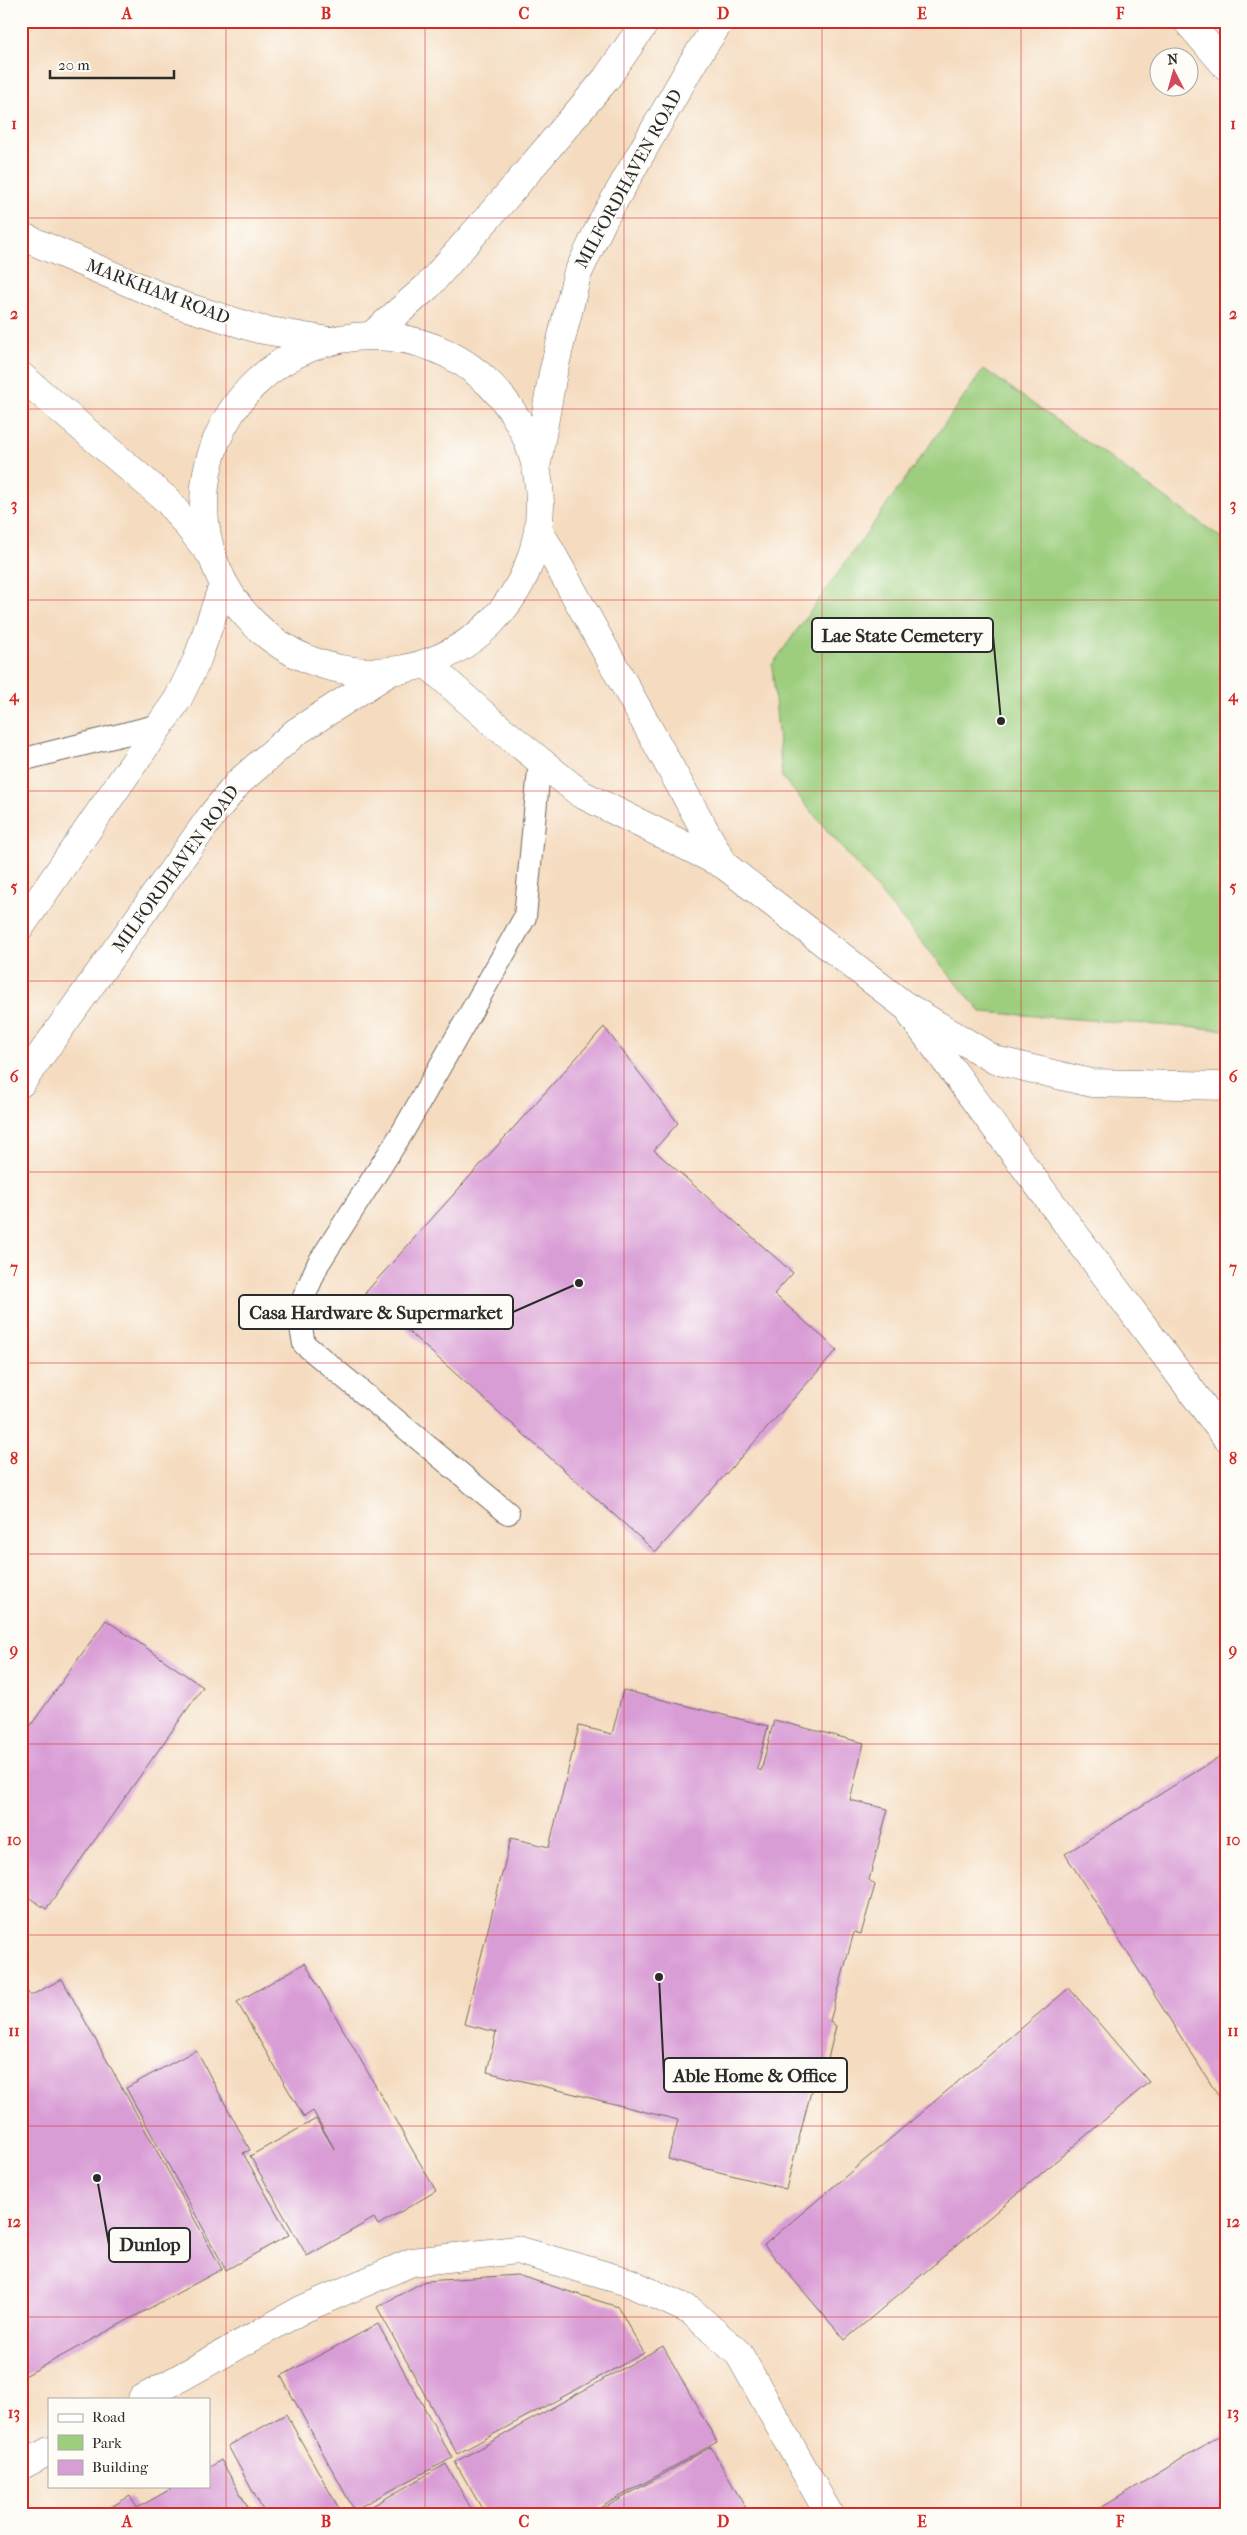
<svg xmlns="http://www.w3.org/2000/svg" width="1247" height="2535" viewBox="0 0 1247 2535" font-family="'IM FELL French Canon',serif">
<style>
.green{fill:#9cce7e;stroke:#647c54}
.building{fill:#d99dd6}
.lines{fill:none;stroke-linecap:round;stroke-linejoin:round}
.lane-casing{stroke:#72695f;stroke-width:24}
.street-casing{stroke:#72695f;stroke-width:29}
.secondary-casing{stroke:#72695f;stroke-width:29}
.primary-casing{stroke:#72695f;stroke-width:29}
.lane{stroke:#fff;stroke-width:22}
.street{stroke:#fff;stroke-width:28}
.secondary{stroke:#fff;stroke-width:28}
.primary{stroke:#fff;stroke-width:28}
.grid{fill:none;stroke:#d62828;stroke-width:1;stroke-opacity:0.55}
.labels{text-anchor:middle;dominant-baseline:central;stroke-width:4.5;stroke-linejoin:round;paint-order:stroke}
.street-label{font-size:18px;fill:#2b2b2b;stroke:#fdfcf7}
.leader{fill:none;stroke:#2b2b2b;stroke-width:2}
.callout-dot{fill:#2b2b2b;stroke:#fdfcf7;stroke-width:2}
.callout{fill:#fdfcf7;stroke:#2b2b2b;stroke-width:2}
.callout-label{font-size:19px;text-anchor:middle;font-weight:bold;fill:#2b2b2b}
.neatline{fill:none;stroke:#d62828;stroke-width:2}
.grid-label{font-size:16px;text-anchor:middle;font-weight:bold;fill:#d62828}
</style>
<rect width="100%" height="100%" fill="#fdfcf7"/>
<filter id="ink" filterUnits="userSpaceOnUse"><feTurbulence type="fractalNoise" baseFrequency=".02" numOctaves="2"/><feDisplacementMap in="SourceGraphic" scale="10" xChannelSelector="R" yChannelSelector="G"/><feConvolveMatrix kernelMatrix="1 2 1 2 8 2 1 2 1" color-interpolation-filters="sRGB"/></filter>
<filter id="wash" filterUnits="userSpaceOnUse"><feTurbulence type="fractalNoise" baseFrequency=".0096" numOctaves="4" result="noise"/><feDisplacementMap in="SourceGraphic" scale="20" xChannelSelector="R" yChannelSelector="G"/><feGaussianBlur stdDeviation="1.12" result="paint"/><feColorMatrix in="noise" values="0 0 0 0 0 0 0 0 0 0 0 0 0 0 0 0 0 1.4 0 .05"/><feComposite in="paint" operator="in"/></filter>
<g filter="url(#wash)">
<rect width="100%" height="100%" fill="#f5dcc0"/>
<!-- green -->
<path class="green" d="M 984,369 L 1226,541 L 1226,1030 L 981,1012 L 782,777 L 772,665 Z"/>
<g id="blocks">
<!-- building -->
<g class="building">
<path d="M 604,1027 L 678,1123 L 654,1150 L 793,1273 L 774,1294 L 837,1350 L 656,1552 L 365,1293 Z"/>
<path d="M 106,1620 L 203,1687 L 46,1909 L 21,1892 L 21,1739 Z"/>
<path d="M 623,1690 L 768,1726 L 757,1769 L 761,1771 L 774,1720 L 864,1743 L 850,1800 L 888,1809 L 869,1880 L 875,1885 L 861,1934 L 854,1932 L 830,2021 L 836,2026 L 824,2075 L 816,2072 L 786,2189 L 668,2159 L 678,2120 L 487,2072 L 496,2032 L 464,2024 L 511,1838 L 549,1847 L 579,1726 L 612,1734 Z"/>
<path d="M 1221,1756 L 1226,1764 L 1226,2108 L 1065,1854 Z"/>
<path d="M 305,1963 L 436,2191 L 378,2225 L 374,2218 L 307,2256 L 250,2156 L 316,2119 L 335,2150 L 313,2111 L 304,2117 L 237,2002 Z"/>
<path d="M 62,1979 L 222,2269 L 21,2378 L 21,1980 L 30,1996 Z"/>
<path d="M 1069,1988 L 1149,2082 L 845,2340 L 764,2245 Z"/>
<path d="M 196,2050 L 250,2150 L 243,2153 L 289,2235 L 226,2270 L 126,2088 Z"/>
<path d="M 517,2275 L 618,2307 L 644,2353 L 457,2454 L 377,2307 L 425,2281 Z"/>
<path d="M 378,2324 L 452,2458 L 354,2510 L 281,2376 Z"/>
<path d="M 663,2346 L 717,2442 L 589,2514 L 485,2514 L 455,2462 Z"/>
<path d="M 286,2414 L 342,2514 L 265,2514 L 228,2446 Z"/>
<path d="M 1226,2432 L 1226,2514 L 1091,2514 Z"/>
<path d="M 711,2447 L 749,2514 L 594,2514 Z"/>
<path d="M 221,2460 L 252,2514 L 99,2514 L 130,2496 L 137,2508 L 176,2486 L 209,2486 L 209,2468 Z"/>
<path d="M 446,2464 L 474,2514 L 358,2514 Z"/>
</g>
</g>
</g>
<g filter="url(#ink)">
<use href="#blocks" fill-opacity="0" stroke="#72695f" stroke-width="1"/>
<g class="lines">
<!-- lane casing -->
<g class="lane-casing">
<g id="lane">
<path d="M 21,760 L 160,725"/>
<path d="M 508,1513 L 304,1344 L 298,1311 L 318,1264 L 402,1133 L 525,917 L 540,760"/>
</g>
</g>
<!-- street casing -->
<g class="street-casing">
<g id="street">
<path d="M 539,530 L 724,865"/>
<path d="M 426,663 L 492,722 L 581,794 L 724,865 L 904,1005 L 995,1060 L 1091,1083 L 1226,1086"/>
<path d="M 912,1016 L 1226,1437"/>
<path d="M 142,2399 L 303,2309 L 412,2262 L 517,2250 L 628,2282 L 691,2311 L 739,2354 L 829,2514"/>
<path d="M 21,2466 L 49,2451"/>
</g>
</g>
<!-- secondary casing -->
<g class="secondary-casing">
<g id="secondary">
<path d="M 21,926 L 178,699 L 197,660 L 223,585"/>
<path d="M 21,1083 L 212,815 L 239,782 L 296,732 L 389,672"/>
</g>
</g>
<!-- primary casing -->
<g class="primary-casing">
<g id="primary">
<path d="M 1187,21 L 1226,66"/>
<path d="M 21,236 L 181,305 L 258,329 L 329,341"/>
<path d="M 372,335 L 428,286 L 500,204 L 606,79 L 646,21"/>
<circle cx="372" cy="504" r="168"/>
<path d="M 21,376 L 167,500 L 208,551"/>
<path d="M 537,463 L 553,373 L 577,275 L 603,220 L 693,62 L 720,21"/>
</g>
</g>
<!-- lane -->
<use href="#lane" class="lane"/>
<!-- street -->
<use href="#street" class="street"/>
<!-- secondary -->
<use href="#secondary" class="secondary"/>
<!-- primary -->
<use href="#primary" class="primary"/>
</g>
</g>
<!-- grid -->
<path class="grid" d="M 226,21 L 226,2514M 425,21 L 425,2514M 624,21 L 624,2514M 822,21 L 822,2514M 1021,21 L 1021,2514M 21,218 L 1226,218M 21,409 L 1226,409M 21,600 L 1226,600M 21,791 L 1226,791M 21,981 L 1226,981M 21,1172 L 1226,1172M 21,1363 L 1226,1363M 21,1554 L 1226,1554M 21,1744 L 1226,1744M 21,1935 L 1226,1935M 21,2126 L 1226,2126M 21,2317 L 1226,2317"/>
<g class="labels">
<!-- street labels -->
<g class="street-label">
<text transform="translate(629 179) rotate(-61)">MILFORDHAVEN ROAD</text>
<text transform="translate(158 292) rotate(21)">MARKHAM ROAD</text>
<text transform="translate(176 869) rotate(-54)">MILFORDHAVEN ROAD</text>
</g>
</g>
<!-- callouts -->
<path class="leader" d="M1001 721L993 635M579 1283L513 1312M659 1977L664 2075M97 2178L109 2245"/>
<g class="callout-dot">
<circle cx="1001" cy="721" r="5"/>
<circle cx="579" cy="1283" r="5"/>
<circle cx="659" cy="1977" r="5"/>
<circle cx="97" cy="2178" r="5"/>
</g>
<g class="callout">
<rect x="812" y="618" width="181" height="34" rx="5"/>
<rect x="239" y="1295" width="274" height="34" rx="5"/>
<rect x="664" y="2058" width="183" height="34" rx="5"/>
<rect x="109" y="2228" width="81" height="34" rx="5"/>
</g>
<g class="callout-label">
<text x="902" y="642">Lae State Cemetery</text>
<text x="376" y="1319">Casa Hardware &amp; Supermarket</text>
<text x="755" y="2082">Able Home &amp; Office</text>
<text x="150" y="2251">Dunlop</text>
</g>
<!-- margin -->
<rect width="1247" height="2535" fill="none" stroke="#fdfcf7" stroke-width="55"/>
<!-- legend -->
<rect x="48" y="2398" width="162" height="90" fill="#fdfcf7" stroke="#a9a8a5"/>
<rect x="58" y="2414" width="25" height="8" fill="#ffffff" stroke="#a9a8a5"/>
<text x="92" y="2422" font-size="15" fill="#2b2b2b">Road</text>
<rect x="58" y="2435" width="25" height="15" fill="#9cce7e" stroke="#a9a8a5"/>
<text x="92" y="2448" font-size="15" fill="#2b2b2b">Park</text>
<rect x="58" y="2460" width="25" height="15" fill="#d99dd6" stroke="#a9a8a5"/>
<text x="92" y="2472" font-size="15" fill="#2b2b2b">Building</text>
<!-- north arrow -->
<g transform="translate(1174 72) rotate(354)"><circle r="24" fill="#fdfcf7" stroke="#a9a8a5"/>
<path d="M0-4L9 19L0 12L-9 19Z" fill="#d1495b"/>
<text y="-8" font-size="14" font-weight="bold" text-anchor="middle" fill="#2b2b2b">N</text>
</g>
<!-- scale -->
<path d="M50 70v8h124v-8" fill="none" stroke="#2b2b2b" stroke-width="2.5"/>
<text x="58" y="70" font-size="15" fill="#2b2b2b" stroke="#fdfcf7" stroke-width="4" paint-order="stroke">20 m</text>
<rect x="28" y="28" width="1192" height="2480" class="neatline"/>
<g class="grid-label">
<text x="127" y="19">A</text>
<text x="326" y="19">B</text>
<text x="524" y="19">C</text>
<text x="723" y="19">D</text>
<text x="922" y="19">E</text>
<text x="1120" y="19">F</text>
<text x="14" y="129">1</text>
<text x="1233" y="129">1</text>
<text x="14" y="319">2</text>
<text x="1233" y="319">2</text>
<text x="14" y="510">3</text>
<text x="1233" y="510">3</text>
<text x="14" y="701">4</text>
<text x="1233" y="701">4</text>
<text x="14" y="892">5</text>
<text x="1233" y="892">5</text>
<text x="14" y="1082">6</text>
<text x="1233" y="1082">6</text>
<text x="14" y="1273">7</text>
<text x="1233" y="1273">7</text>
<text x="14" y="1464">8</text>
<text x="1233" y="1464">8</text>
<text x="14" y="1655">9</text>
<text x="1233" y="1655">9</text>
<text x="14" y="1845">10</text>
<text x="1233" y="1845">10</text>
<text x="14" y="2036">11</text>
<text x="1233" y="2036">11</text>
<text x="14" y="2227">12</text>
<text x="1233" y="2227">12</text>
<text x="14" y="2418">13</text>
<text x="1233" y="2418">13</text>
<text x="127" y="2527">A</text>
<text x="326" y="2527">B</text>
<text x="524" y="2527">C</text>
<text x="723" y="2527">D</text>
<text x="922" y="2527">E</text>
<text x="1120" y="2527">F</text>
</g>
</svg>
